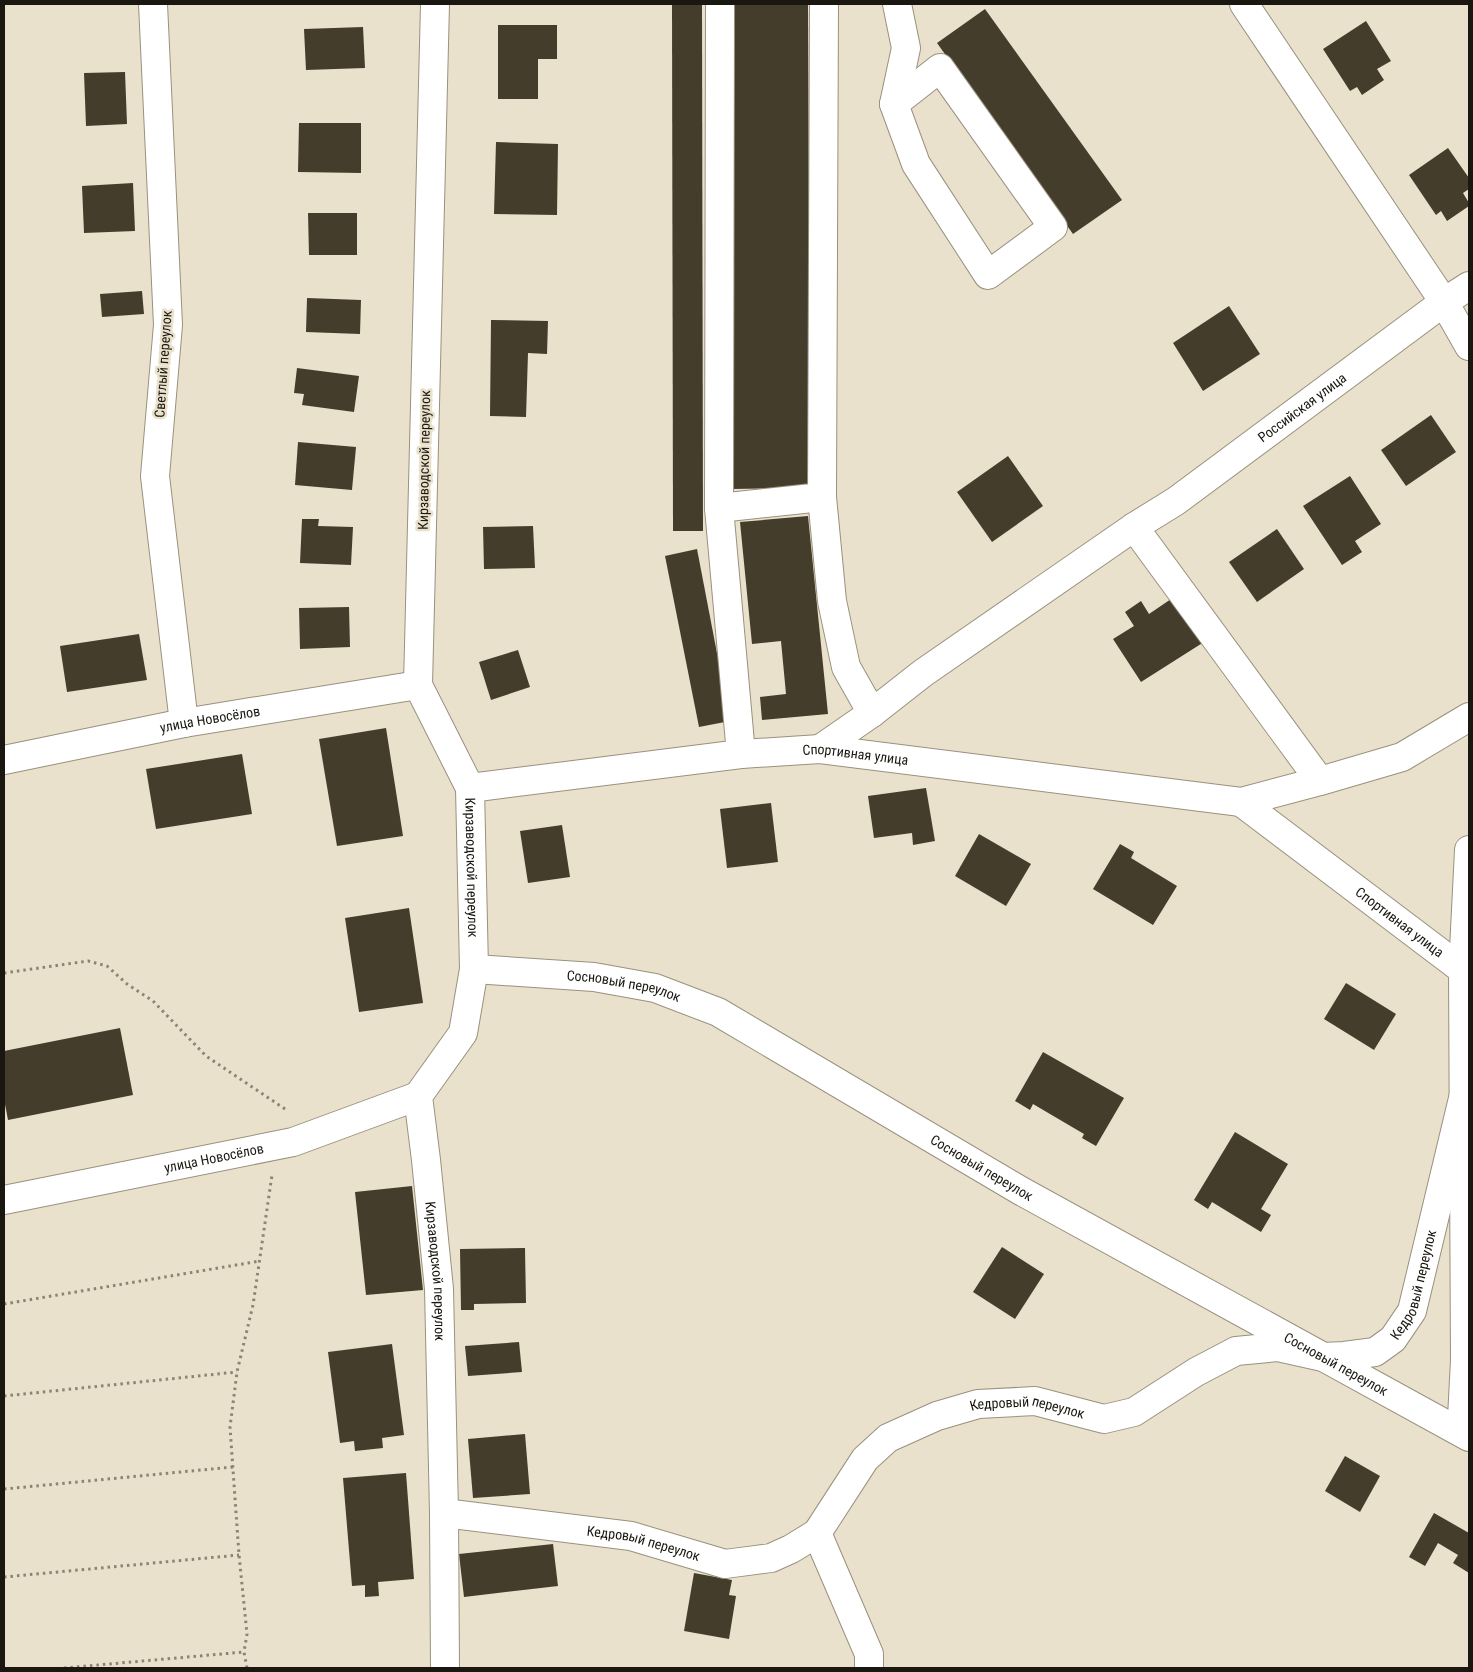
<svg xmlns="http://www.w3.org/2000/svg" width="1473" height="1672" viewBox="0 0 1473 1672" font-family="'Roboto Condensed',sans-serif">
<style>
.building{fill:#443d2c}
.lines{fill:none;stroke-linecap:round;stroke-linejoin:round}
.minor-casing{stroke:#99917e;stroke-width:30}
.path{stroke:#8a8475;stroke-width:3;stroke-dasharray:2.5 4;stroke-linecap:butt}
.minor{stroke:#fff;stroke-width:28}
.labels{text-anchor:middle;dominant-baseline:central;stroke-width:5;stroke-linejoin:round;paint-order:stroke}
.street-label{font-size:14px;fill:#1a1710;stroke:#eae1cc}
</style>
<rect width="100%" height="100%" fill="#eae1cc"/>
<!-- building -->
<g class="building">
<path d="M 672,4 L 702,4 L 703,531 L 673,531 Z"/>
<path d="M 735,4 L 808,4 L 810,488 L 731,489 Z"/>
<path d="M 985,9 L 1122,200 L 1073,234 L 937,43 Z"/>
<path d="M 1366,21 L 1391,61 L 1377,69 L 1384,80 L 1362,95 L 1357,87 L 1350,91 L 1323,49 Z"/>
<path d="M 498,25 L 557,25 L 557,59 L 538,59 L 538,99 L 498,99 Z"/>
<path d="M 363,27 L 365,68 L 306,70 L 304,29 Z"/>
<path d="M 125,72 L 127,124 L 86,126 L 84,73 Z"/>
<path d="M 299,123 L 361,123 L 361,173 L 298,172 Z"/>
<path d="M 496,142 L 558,144 L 557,215 L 494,214 Z"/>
<path d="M 1448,148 L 1469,178 L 1469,189 L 1463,193 L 1469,203 L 1469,206 L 1447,221 L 1441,211 L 1436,215 L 1409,175 Z"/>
<path d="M 133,183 L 135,231 L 84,233 L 82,186 Z"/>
<path d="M 308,213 L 357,213 L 357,255 L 309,255 Z"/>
<path d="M 142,291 L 144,314 L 102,317 L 100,294 Z"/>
<path d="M 307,298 L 361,300 L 360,334 L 306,332 Z"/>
<path d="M 1229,306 L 1260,354 L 1203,391 L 1173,343 Z"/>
<path d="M 491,320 L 548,321 L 547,354 L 528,353 L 526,417 L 490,416 Z"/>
<path d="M 297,368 L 359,376 L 354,412 L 302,405 L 304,394 L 294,393 Z"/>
<path d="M 1431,415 L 1456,452 L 1406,486 L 1381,450 Z"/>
<path d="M 298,442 L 356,447 L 352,490 L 295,485 Z"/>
<path d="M 1008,456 L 1043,506 L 992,542 L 957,492 Z"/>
<path d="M 1350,476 L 1381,524 L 1355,541 L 1362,552 L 1342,565 L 1303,506 Z"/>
<path d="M 808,516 L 828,714 L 762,720 L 760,697 L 786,694 L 781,641 L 752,644 L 740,522 Z"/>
<path d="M 302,519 L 319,519 L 318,526 L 353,527 L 351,565 L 300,563 Z"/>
<path d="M 533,526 L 535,568 L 484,569 L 483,527 Z"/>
<path d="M 1277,529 L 1304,569 L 1257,602 L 1229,562 Z"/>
<path d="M 697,549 L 730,721 L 699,727 L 665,556 Z"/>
<path d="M 1174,597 L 1204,642 L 1141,682 L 1113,639 L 1134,626 L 1125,612 L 1141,601 L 1149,614 Z"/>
<path d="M 349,607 L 350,647 L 300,649 L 299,608 Z"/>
<path d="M 139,634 L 147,680 L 67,692 L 60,646 Z"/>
<path d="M 518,650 L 530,687 L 491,700 L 479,662 Z"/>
<path d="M 386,728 L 403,836 L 337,846 L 319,739 Z"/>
<path d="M 242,754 L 252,814 L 156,829 L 146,769 Z"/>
<path d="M 926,788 L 935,841 L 913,845 L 912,833 L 874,838 L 868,796 Z"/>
<path d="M 771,803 L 778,862 L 727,868 L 720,809 Z"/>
<path d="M 562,825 L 570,877 L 528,883 L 520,831 Z"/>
<path d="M 979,834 L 1031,864 L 1006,906 L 955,876 Z"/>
<path d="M 1120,844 L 1134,852 L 1131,858 L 1177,886 L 1153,925 L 1093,889 Z"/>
<path d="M 409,908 L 423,1003 L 359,1012 L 345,918 Z"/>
<path d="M 1346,983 L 1396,1014 L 1374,1050 L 1324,1019 Z"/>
<path d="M 120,1028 L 133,1095 L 8,1120 L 4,1099 L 4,1051 Z"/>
<path d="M 1043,1052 L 1124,1098 L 1096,1146 L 1082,1138 L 1084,1134 L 1033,1104 L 1030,1110 L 1015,1101 Z"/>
<path d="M 1235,1132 L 1288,1164 L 1261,1209 L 1271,1215 L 1261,1232 L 1212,1202 L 1208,1209 L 1194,1200 Z"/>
<path d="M 412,1186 L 423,1290 L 366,1295 L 355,1192 Z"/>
<path d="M 1002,1247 L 1044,1274 L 1015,1319 L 973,1292 Z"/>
<path d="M 525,1248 L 526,1303 L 474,1304 L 474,1310 L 461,1310 L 460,1249 Z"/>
<path d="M 519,1342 L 522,1372 L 468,1376 L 465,1346 Z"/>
<path d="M 392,1344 L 404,1435 L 382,1438 L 383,1448 L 355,1451 L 354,1441 L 340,1443 L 328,1352 Z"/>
<path d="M 525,1434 L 530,1494 L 473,1498 L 468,1439 Z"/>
<path d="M 1345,1456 L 1380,1476 L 1360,1512 L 1325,1491 Z"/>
<path d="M 406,1473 L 414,1579 L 378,1582 L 379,1596 L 365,1597 L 365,1585 L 352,1586 L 343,1478 Z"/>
<path d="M 1434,1513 L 1469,1533 L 1469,1573 L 1453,1563 L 1458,1555 L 1438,1543 L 1425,1566 L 1409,1557 Z"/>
<path d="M 553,1544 L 558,1586 L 464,1597 L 459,1554 Z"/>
<path d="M 694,1573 L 732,1580 L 729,1595 L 736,1596 L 729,1639 L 684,1631 Z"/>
</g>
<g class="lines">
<!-- minor casing -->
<g class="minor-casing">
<g id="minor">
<path d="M 153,4 L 168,325 L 155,476 L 184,723"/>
<path id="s1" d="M 435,4 L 418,685 L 470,788 L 474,969 L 463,1033 L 418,1096 L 426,1160 L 439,1289 L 444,1513 L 445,1668"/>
<path d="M 720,4 L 719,508 L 741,754"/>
<path d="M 1244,4 L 1444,302 L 1469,346"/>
<path d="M 940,68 L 1053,227 L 988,275 L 916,164 L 894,104 Z"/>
<path d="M 894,104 L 906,48 L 897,4"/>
<path d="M 822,497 L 832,601 L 846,667 L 872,713"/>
<path d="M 719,508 L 822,497 L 824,4"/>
<path d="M 1134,527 L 1320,781"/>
<path id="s2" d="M 820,749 L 872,713 L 923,673 L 1134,527 L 1176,501 L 1444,302 L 1469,286"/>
<path id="s3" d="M 4,760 L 184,723 L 418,685"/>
<path id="s4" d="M 470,788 L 741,754 L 820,749 L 1241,802 L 1320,781 L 1402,757 L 1469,717"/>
<path id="s5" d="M 1241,802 L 1463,970"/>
<path d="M 1469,850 L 1463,970 L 1465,1360 L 1462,1418 L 1469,1429"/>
<path id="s6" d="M 474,969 L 594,977 L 655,988 L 718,1012 L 1021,1191 L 1469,1437"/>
<path id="s7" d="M 4,1200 L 293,1142 L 418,1096"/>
<path id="s8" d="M 444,1513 L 631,1536 L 725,1564 L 771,1558 L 791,1549 L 817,1533 L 865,1459 L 888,1438 L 937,1416 L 978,1404 L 1035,1401 L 1104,1419 L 1134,1412 L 1196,1372 L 1236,1351 L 1278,1347 L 1323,1357 L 1344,1356 L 1375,1352 L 1393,1339 L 1412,1311 L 1465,1090"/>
<path d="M 817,1533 L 869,1654 L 869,1668"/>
</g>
</g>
<!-- path -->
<g class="path">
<path d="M 4,973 L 88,961 L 107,966 L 127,984 L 153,1001 L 206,1056 L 288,1111"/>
<path d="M 4,1304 L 260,1261"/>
<path d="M 4,1396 L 237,1372"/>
<path d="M 4,1489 L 233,1467"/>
<path d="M 4,1577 L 239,1555"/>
<path d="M 64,1668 L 244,1652"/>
<path d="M 247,1668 L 244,1652 L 247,1634 L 239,1555 L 230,1427 L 237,1372 L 253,1305 L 272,1175"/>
</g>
<!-- minor -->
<use href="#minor" class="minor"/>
</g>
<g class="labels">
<!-- street labels -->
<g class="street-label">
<text transform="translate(163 364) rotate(-86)">Светлый переулок</text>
<text stroke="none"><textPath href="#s2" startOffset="591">Российская улица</textPath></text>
<text transform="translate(424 460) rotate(-89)">Кирзаводской переулок</text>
<text stroke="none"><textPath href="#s3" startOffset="210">улица Новосёлов</textPath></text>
<text stroke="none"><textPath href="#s4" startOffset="388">Спортивная улица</textPath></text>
<text stroke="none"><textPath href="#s1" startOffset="876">Кирзаводской переулок</textPath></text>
<text stroke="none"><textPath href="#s5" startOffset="199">Спортивная улица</textPath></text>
<text stroke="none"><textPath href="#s6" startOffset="151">Сосновый переулок</textPath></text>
<text stroke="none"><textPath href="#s7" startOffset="214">улица Новосёлов</textPath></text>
<text stroke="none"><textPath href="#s6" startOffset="556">Сосновый переулок</textPath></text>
<text stroke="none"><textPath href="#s1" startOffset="1296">Кирзаводской переулок</textPath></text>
<text stroke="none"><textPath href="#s8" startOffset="1101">Кедровый переулок</textPath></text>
<text stroke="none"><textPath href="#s6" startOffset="961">Сосновый переулок</textPath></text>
<text stroke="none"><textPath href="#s8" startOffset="651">Кедровый переулок</textPath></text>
<text stroke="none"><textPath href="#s8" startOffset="202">Кедровый переулок</textPath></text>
</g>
</g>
<!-- border -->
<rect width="1473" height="1672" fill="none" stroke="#1a1710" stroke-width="10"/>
</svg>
